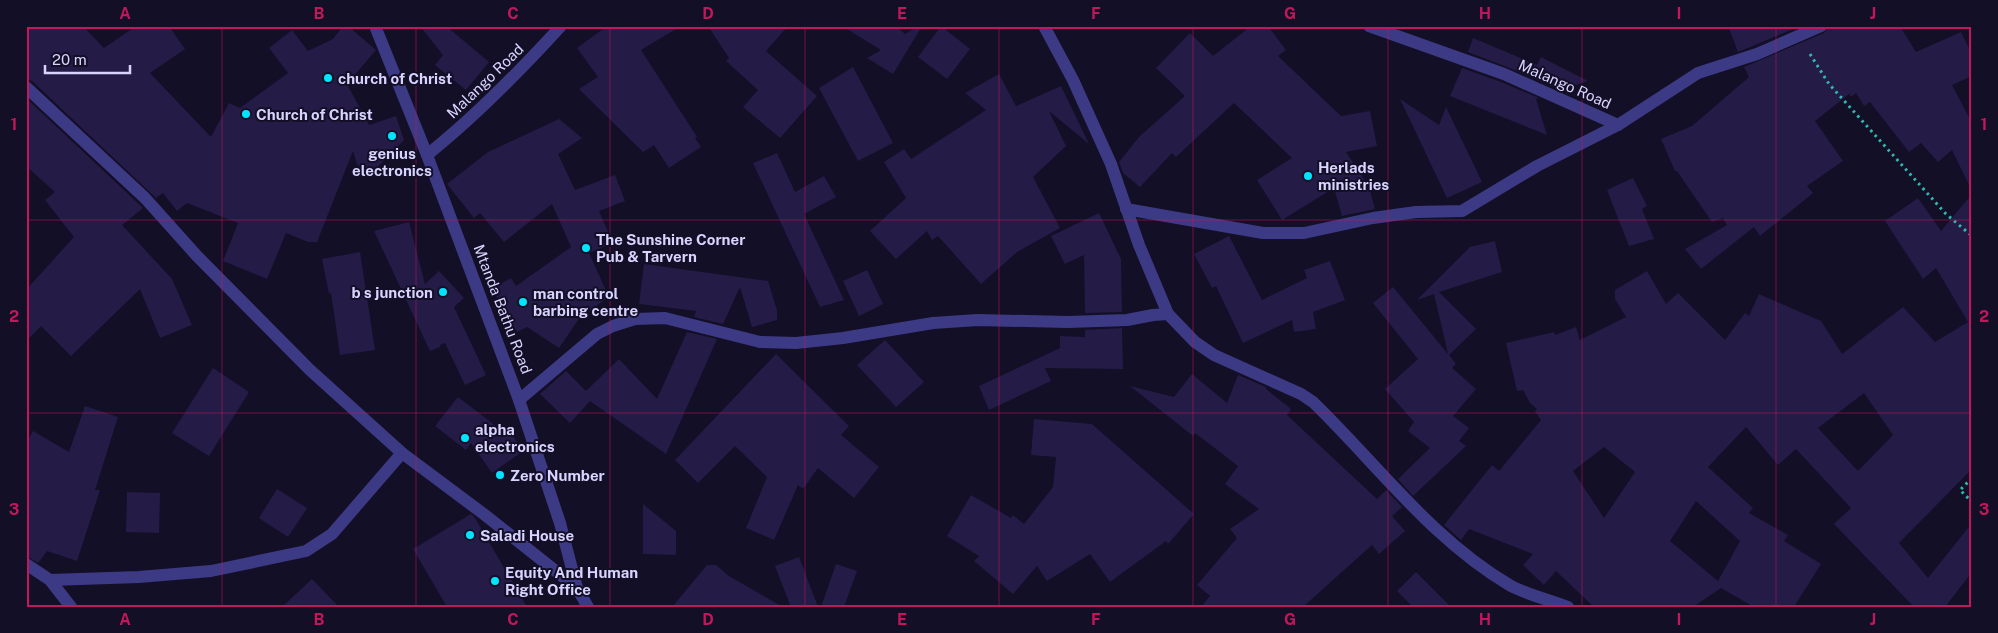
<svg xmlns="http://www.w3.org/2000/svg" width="1998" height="633" viewBox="0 0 1998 633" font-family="'Public Sans',sans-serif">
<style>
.building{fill:#241b47;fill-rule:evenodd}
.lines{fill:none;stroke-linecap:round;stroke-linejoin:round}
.path{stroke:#2fb8b0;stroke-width:3;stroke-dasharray:2.5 4;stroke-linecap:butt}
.minor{stroke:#3d3a85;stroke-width:12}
.grid{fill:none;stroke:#c2185b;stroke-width:1;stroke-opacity:0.55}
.poi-dot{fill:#00e5ff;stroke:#130f26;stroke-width:2}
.labels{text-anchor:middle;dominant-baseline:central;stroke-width:4;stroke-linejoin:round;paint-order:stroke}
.poi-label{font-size:15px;font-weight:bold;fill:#d9d4ff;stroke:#130f26;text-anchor:start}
.street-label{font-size:15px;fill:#d9d4ff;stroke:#130f26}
.neatline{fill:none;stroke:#c2185b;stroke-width:2}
.grid-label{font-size:16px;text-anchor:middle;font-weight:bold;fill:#c2185b}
</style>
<rect width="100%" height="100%" fill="#130f26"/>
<!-- building -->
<g class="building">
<path d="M 26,26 L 83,26 L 104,48 L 136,26 L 169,26 L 185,49 L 150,73 L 211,137 L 229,103 L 240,108 L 288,73 L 269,48 L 292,30 L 308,51 L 333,39 L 343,26 L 348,26 L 376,50 L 347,84 L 369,125 L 396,116 L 404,140 L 369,176 L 357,164 L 353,151 L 317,242 L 308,242 L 286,233 L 267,279 L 223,261 L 238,223 L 187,203 L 177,211 L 163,193 L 156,198 L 32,81 L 26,79 Z"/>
<path d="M 420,26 L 446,26 L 489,62 L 466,90 L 435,65 L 443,55 Z"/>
<path d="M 607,26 L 681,26 L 641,50 L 697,137 L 695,138 L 701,147 L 669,168 L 654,145 L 643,152 L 579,89 L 598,77 L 577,48 Z"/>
<path d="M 708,26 L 788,26 L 766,51 L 817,96 L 780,138 L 743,107 L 758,90 L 726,61 L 729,58 Z"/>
<path d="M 842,26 L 896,26 L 905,34 L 918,26 L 922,26 L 893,74 L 867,58 L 881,50 Z"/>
<path d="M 941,26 L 970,49 L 947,79 L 918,57 Z"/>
<path d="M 1251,26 L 1268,26 L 1286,50 L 1278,56 L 1341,116 L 1370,111 L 1377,146 L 1346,152 L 1369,187 L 1375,209 L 1342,216 L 1334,188 L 1282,220 L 1257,180 L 1292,158 L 1234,103 L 1176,157 L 1172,153 L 1140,187 L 1123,173 L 1119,162 L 1139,137 L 1185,96 L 1156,68 L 1190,33 L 1213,56 Z"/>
<path d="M 1728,26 L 1800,26 L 1738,52 Z"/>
<path d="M 1829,26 L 1900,26 L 1916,52 L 1961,32 L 1972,54 L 1972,76 L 1952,85 L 1972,123 L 1972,191 L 1952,150 L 1938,162 L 1921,143 L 1909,152 L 1870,102 L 1864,106 L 1856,93 L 1851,97 L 1849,94 L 1815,121 L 1843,161 L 1807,186 L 1813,193 L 1760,236 L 1754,227 L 1701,269 L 1685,249 L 1727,225 L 1723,218 L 1712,222 L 1677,171 L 1675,171 L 1661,139 L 1692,126 L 1749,77 L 1744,67 L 1824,33 Z"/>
<path d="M 1473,38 L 1537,65 L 1541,57 L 1588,81 L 1561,90 L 1507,67 L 1468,52 Z"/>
<path d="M 853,67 L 893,143 L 858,161 L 819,88 Z"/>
<path d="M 1462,68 L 1501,82 L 1539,98 L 1536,99 L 1547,135 L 1450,96 Z"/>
<path d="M 999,74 L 1016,106 L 1061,86 L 1089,144 L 1049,111 L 1066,146 L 1033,177 L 1060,228 L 1017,252 L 981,284 L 938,236 L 932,240 L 927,231 L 896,259 L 870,231 L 906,198 L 884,162 L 904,149 L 911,159 L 986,110 L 965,93 Z"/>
<path d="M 26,98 L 143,208 L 122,225 L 172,279 L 192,325 L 160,338 L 140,289 L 71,356 L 41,326 L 26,341 L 26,290 L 74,237 L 45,200 L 55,192 L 26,166 Z"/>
<path d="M 1400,99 L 1439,125 L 1446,107 L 1482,182 L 1447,198 Z"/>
<path d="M 559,119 L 582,138 L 558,154 L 575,190 L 615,175 L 625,201 L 599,211 L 613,243 L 589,253 L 609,297 L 580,317 L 559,348 L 527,327 L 517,332 L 492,289 L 511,278 L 516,286 L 571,247 L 552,204 L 504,242 L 480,213 L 474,218 L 447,184 L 488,152 Z"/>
<path d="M 777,153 L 795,192 L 824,176 L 836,197 L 804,214 L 844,300 L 820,307 L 753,163 Z"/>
<path d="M 1633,178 L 1647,206 L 1642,209 L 1654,239 L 1629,246 L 1607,190 Z"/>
<path d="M 1972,194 L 1972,469 L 1899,543 L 1928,578 L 1972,523 L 1972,572 L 1945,607 L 1914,607 L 1834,524 L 1851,508 L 1796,449 L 1778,465 L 1746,427 L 1708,467 L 1753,508 L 1749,513 L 1788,535 L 1784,541 L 1821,564 L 1794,607 L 1754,607 L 1721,588 L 1693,607 L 1594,607 L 1556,571 L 1544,585 L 1523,565 L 1533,554 L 1469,529 L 1461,540 L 1444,525 L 1492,465 L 1499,471 L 1541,420 L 1535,411 L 1537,409 L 1530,403 L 1523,390 L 1517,391 L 1506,343 L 1554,332 L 1555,335 L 1576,327 L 1580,340 L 1626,317 L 1615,299 L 1615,290 L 1647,271 L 1666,304 L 1678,293 L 1725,340 L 1745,313 L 1749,316 L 1759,294 L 1821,321 L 1842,354 L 1903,307 L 1935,342 L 1968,322 L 1936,268 L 1923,279 L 1885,221 L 1918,198 L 1941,231 ZM 1864,393 L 1893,435 L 1858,471 L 1818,428 ZM 1604,447 L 1635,472 L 1604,518 L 1573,471 ZM 1696,501 L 1740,541 L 1718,581 L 1670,541 Z"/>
<path d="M 1099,213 L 1121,259 L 1122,312 L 1085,313 L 1084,255 L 1065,264 L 1051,236 Z"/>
<path d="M 409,222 L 425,284 L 439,271 L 464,298 L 454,307 L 486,375 L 465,385 L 445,343 L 440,345 L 440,347 L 430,351 L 374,231 Z"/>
<path d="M 1229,236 L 1262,300 L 1307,278 L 1304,270 L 1330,261 L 1345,300 L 1313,312 L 1316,329 L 1294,332 L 1292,320 L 1243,343 L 1216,286 L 1212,288 L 1194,254 Z"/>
<path d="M 1495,241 L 1502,272 L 1439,292 L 1476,329 L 1449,355 L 1456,364 L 1452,368 L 1476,389 L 1453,416 L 1469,428 L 1459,441 L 1466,446 L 1413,496 L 1398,479 L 1430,448 L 1408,431 L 1414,422 L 1385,389 L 1418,359 L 1373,303 L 1393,287 L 1448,354 L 1434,294 L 1417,300 L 1470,247 Z"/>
<path d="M 360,252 L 375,350 L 340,355 L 331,293 L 329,294 L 322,259 Z"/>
<path d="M 644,264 L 768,281 L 777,310 L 777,320 L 752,327 L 740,287 L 723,324 L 694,317 L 696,311 L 639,304 Z"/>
<path d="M 867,270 L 883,304 L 859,316 L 843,281 Z"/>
<path d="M 1122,328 L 1123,369 L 1045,368 L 1051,381 L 989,410 L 979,386 L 1060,348 L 1060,336 L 1085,337 L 1085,330 Z"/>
<path d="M 687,332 L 717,339 L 666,454 L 590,401 L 570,423 L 540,394 L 566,371 L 586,391 L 619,359 L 657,399 Z"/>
<path d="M 885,340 L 924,382 L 896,407 L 857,365 Z"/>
<path d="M 776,354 L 849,426 L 841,435 L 879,467 L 854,498 L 818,468 L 803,489 L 798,485 L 774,540 L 746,528 L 767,477 L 735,446 L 698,483 L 675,460 Z"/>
<path d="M 213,368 L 249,392 L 209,456 L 172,433 Z"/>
<path d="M 1192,374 L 1227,403 L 1238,375 L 1266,387 L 1266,389 L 1291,409 L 1287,415 L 1377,499 L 1386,490 L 1402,507 L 1392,516 L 1405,531 L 1379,554 L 1372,545 L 1303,607 L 1201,607 L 1210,596 L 1197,585 L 1237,538 L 1230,529 L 1259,509 L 1225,484 L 1238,466 L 1195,433 L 1193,436 L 1130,386 L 1174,397 Z"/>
<path d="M 458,397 L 505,433 L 509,430 L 523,451 L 492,473 L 471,443 L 466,450 L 435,426 Z"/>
<path d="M 85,406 L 118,417 L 95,490 L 100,490 L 77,561 L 47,551 L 38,563 L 26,556 L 26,443 L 33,431 L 69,452 Z"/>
<path d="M 1034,419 L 1092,424 L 1194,514 L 1168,544 L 1166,541 L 1110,582 L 1090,554 L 1047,581 L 1037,566 L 1013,594 L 974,561 L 979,556 L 947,536 L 971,495 L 1011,518 L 1013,515 L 1024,524 L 1053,487 L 1056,457 L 1031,455 Z"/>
<path d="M 277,489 L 307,508 L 288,537 L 259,518 Z"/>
<path d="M 127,492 L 160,493 L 159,533 L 126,532 Z"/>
<path d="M 643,504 L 676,531 L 676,555 L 643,554 Z"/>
<path d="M 471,514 L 475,518 L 527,607 L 447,607 L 413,549 Z"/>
<path d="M 799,557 L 818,607 L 791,607 L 775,566 Z"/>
<path d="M 836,564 L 857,571 L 844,607 L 821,607 Z"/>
<path d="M 707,565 L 716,565 L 729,576 L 783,607 L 672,607 Z"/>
<path d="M 1416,572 L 1451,607 L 1413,607 L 1397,591 Z"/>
<path d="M 312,579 L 339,607 L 282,607 Z"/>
</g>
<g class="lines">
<!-- path -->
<g class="path">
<path d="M 1810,54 L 1829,84 L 1946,214 L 1972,236"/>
<path d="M 1972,478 L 1960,490 L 1972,502"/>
<path d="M 1971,607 L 1972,598"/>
</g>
<!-- minor -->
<g class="minor">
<path d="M 375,26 L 427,155 L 519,400 L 560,523 L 577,588 L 588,607"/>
<path d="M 1044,26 L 1073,80 L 1111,164 L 1139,245 L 1168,314 L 1195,342 L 1214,355 L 1301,394 L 1313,402 C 1378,465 1432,540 1511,586 C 1528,595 1550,600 1568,607"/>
<path d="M 1369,26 L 1504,74 L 1618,125"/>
<path d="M 26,87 L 145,198 L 197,256 L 310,370 L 402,453 L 485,515 L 577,588"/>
<path d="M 427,155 C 476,116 519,72 561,26"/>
<path d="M 1126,209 L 1263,233 L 1304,233 L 1373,218 L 1416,212 L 1462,211 L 1537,166 L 1618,125 L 1698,73 L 1757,54 L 1821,26"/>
<path d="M 519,400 L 597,334 L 613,326 L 635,319 L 665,318 L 760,342 L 796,343 L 843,338 L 933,323 L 978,320 L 1068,322 L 1127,320 L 1153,315 L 1168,314"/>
<path d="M 26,564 L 50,580 L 71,607"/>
<path d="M 50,580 L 139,577 L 211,571 L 306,551 L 332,534 L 402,453"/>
</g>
</g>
<!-- grid -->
<path class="grid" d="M 222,26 L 222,607M 416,26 L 416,607M 610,26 L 610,607M 805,26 L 805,607M 999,26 L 999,607M 1193,26 L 1193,607M 1388,26 L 1388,607M 1582,26 L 1582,607M 1776,26 L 1776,607M 26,220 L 1972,220M 26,413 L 1972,413"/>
<!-- markers -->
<g class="poi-dot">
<circle cx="328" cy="78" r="5"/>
<circle cx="246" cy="114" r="5"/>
<circle cx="392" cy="136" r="5"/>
<circle cx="1308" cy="176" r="5"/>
<circle cx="586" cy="248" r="5"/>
<circle cx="443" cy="292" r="5"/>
<circle cx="523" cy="302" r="5"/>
<circle cx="465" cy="438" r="5"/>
<circle cx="500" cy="475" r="5"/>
<circle cx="470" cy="535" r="5"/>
<circle cx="495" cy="581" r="5"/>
</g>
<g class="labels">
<!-- poi labels -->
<g class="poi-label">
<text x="338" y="78">church of Christ</text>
<text x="256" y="114">Church of Christ</text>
<text x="392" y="153" text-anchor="middle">genius<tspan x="392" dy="17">electronics</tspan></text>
<text x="1318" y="167">Herlads<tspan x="1318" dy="17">ministries</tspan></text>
<text x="596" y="239">The Sunshine Corner<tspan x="596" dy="17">Pub &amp; Tarvern</tspan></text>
<text x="433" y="292" text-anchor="end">b s junction</text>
<text x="533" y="293">man control<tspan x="533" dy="17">barbing centre</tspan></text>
<text x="475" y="429">alpha<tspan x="475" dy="17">electronics</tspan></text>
<text x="510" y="475">Zero Number</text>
<text x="480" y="535">Saladi House</text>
<text x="505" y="572">Equity And Human<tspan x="505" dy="17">Right Office</tspan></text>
</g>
<!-- street labels -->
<g class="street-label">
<text transform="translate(485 81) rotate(-44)">Malango Road</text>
<text transform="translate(1565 84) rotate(24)">Malango Road</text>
<text transform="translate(503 309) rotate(69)">Mtanda Bathu Road</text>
</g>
</g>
<!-- border -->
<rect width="1998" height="633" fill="none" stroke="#130f26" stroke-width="55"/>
<!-- scale -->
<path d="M45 65v8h85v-8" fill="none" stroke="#d9d4ff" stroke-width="2.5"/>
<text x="52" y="65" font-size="15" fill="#d9d4ff" stroke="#130f26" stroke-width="4" paint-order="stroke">20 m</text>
<rect x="28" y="28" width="1942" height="578" class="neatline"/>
<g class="grid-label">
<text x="125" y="19">A</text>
<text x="319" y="19">B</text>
<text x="513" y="19">C</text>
<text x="708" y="19">D</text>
<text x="902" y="19">E</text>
<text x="1096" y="19">F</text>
<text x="1290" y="19">G</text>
<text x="1485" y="19">H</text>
<text x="1679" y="19">I</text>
<text x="1873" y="19">J</text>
<text x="14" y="130">1</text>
<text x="1984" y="130">1</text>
<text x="14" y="322">2</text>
<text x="1984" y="322">2</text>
<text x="14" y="515">3</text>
<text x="1984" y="515">3</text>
<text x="125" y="625">A</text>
<text x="319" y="625">B</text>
<text x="513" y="625">C</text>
<text x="708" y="625">D</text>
<text x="902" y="625">E</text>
<text x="1096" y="625">F</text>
<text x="1290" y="625">G</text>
<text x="1485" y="625">H</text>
<text x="1679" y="625">I</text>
<text x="1873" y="625">J</text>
</g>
</svg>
